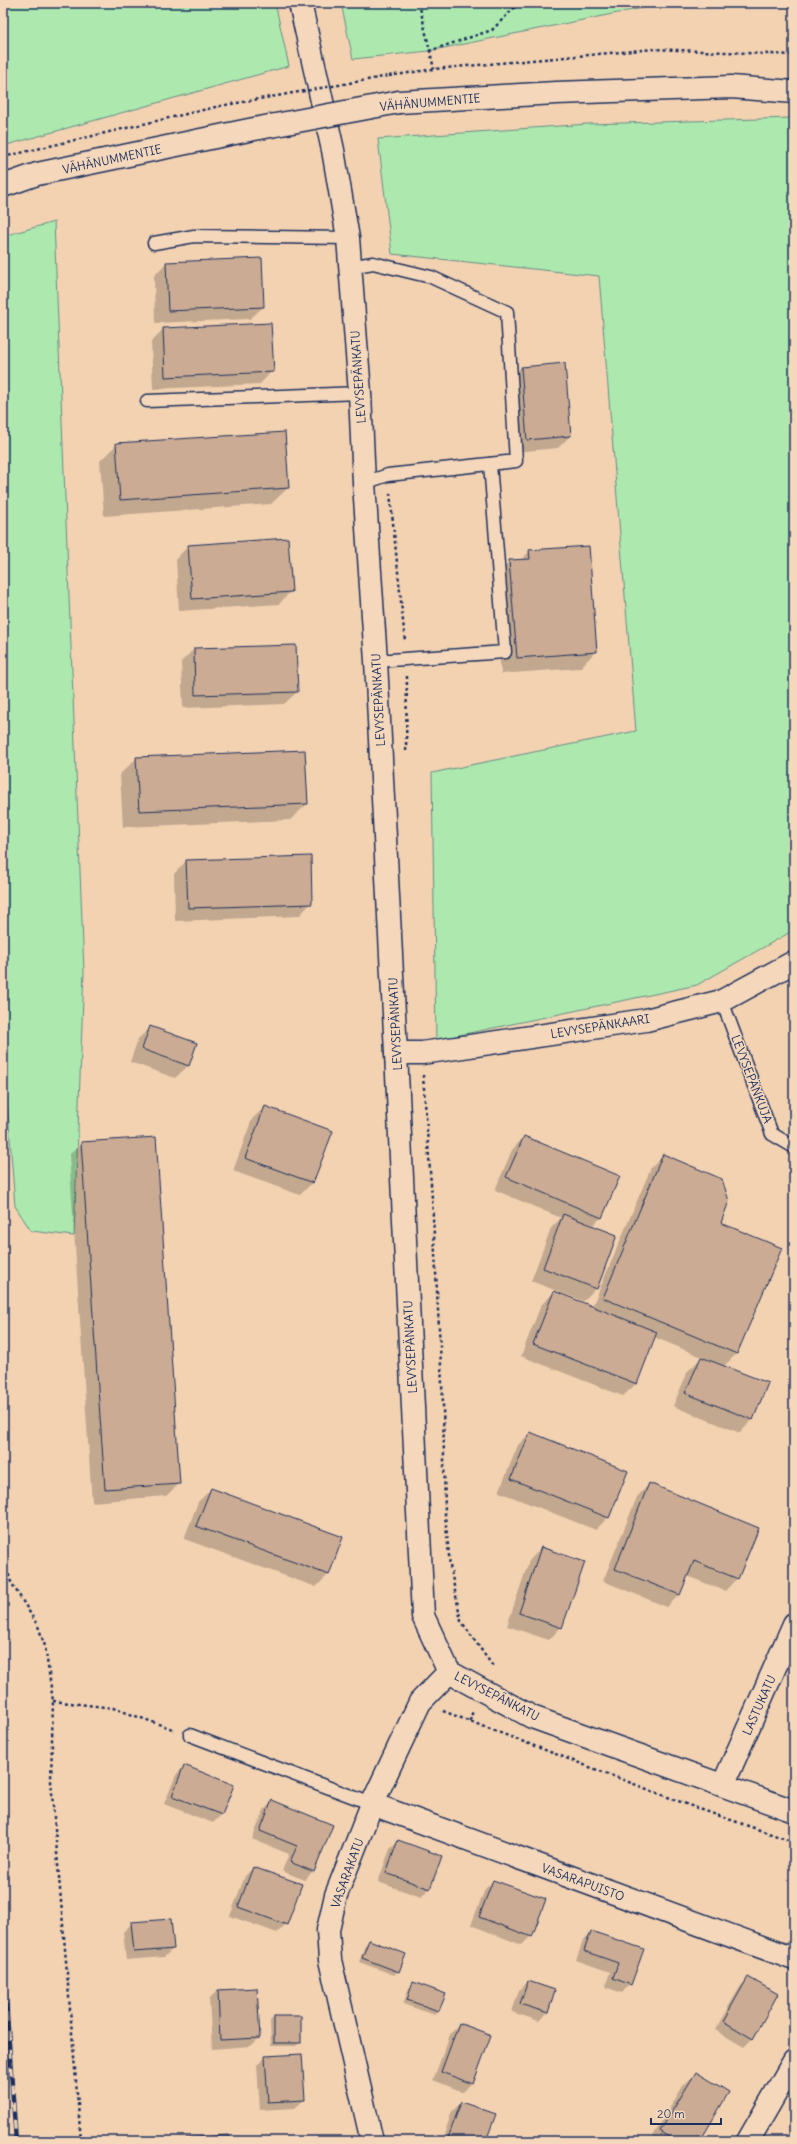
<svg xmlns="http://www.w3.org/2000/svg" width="797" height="2144" viewBox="0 0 797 2144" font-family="Delius,sans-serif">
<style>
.green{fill:#ade9ae;stroke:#648c86}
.shadow{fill:#0003}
.building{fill:#cbab93;stroke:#1b2f5e}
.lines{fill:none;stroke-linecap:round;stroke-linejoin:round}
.service-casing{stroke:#1b2f5e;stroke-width:15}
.minor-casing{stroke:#1b2f5e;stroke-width:25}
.secondary-casing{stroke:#1b2f5e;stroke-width:25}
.path{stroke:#1b2f5e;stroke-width:2.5;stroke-dasharray:3 3;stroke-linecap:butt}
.service{stroke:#f5d8bb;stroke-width:12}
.minor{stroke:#f5d8bb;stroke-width:22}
.secondary{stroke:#f5d8bb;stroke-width:22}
.rail-casing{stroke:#1b2f5e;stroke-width:4.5}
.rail{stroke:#f5d8bb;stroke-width:3;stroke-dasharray:9;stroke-linecap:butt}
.secondary-bridge-casing{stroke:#1b2f5e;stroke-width:25;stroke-linecap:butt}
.path-bridge{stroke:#1b2f5e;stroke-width:2.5;stroke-dasharray:3 3;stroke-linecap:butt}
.secondary-bridge{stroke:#f5d8bb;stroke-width:22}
.labels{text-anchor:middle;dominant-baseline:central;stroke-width:3;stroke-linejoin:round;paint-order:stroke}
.street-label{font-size:12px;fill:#1b2f5e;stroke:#f5d8bb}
</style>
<rect width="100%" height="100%" fill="#f3d2b2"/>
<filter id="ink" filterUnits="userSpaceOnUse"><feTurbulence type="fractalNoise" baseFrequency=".025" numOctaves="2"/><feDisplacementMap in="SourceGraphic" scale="8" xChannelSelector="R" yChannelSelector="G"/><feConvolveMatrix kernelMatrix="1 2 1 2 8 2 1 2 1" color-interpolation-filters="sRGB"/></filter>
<g filter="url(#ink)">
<!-- green -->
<g class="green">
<path d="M 3,3 L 275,3 L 289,66 L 3,146 Z"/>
<path d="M 341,3 L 667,3 L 429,51 L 353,59 Z"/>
<path d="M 713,3 L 794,3 L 794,6 Z"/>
<path d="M 794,118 L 794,930 L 697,985 L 436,1040 L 432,773 L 636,731 L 599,276 L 392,254 L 378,139 L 588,124 Z"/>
<path d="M 54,222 L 84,971 L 74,1236 L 31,1231 L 15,1206 L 3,1045 L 3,236 Z"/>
</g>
<!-- shadow -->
<g class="shadow">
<path d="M 166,263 L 263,307 L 250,319 L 155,323 L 154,276 Z"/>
<path d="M 163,329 L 272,371 L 260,384 L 153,389 L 151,342 Z"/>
<path d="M 521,368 L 570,436 L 558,448 L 515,452 L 509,380 Z"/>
<path d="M 117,444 L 288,488 L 271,504 L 104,516 L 100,461 Z"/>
<path d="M 188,546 L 291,591 L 279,604 L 179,611 L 176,559 Z"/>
<path d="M 530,551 L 596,651 L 580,668 L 501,674 L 493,578 L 510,561 L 520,561 Z"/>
<path d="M 194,649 L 297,692 L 284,704 L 183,708 L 181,662 Z"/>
<path d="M 137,758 L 307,804 L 290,820 L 123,827 L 120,774 Z"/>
<path d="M 186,861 L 311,903 L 299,916 L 175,921 L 174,874 Z"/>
<path d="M 151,1027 L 196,1043 L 188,1066 L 175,1078 L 130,1062 L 138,1039 Z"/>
<path d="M 265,1107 L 312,1183 L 300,1195 L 233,1171 L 252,1119 Z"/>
<path d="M 524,1137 L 602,1217 L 592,1226 L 596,1288 L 583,1301 L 531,1281 L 551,1228 L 561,1218 L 495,1190 L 512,1150 Z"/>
<path d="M 82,1143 L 179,1484 L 166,1496 L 92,1502 L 69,1155 Z"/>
<path d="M 663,1156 L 719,1223 L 780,1249 L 736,1354 L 723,1367 L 766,1383 L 752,1420 L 740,1433 L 673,1406 L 688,1371 L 702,1357 L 654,1337 L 636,1384 L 623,1396 L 521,1356 L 541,1305 L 554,1292 L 592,1307 L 651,1168 Z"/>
<path d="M 530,1433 L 608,1517 L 596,1530 L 499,1492 L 518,1445 Z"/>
<path d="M 649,1484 L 737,1578 L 725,1591 L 687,1576 L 680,1594 L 667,1607 L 603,1581 L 637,1497 Z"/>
<path d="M 211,1489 L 328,1575 L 316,1587 L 184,1539 L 198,1502 Z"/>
<path d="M 541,1548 L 561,1627 L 549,1640 L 507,1626 L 529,1561 Z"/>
<path d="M 184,1766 L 221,1815 L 213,1823 L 164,1804 L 176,1775 Z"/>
<path d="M 273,1801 L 313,1871 L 305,1880 L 282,1871 L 289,1854 L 252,1839 L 264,1810 Z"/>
<path d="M 399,1841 L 429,1889 L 421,1897 L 378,1882 L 390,1849 Z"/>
<path d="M 253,1868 L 286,1924 L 277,1933 L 230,1916 L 245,1876 Z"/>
<path d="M 493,1881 L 531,1936 L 522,1945 L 471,1925 L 485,1889 Z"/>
<path d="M 132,1923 L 173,1949 L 164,1957 L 126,1960 L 123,1932 Z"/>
<path d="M 591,1932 L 642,1950 L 630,1984 L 622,1993 L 605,1987 L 610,1972 L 576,1960 L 583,1941 Z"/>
<path d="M 369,1941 L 398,1971 L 394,1975 L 359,1962 L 365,1945 Z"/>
<path d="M 748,1978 L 753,2038 L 744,2047 L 715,2030 L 740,1987 Z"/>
<path d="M 528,1982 L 547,2012 L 539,2021 L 512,2012 L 519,1990 Z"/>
<path d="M 413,1983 L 439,2011 L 435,2015 L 403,2004 L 409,1988 Z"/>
<path d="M 256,1989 L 259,2038 L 251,2046 L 212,2049 L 209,1999 L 218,1990 Z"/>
<path d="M 274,2017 L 300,2042 L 296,2046 L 271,2046 L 270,2021 Z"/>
<path d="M 459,2024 L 472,2083 L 463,2092 L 433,2080 L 451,2032 Z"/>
<path d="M 266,2057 L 304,2100 L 295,2108 L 260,2110 L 257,2065 Z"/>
<path d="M 696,2073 L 698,2141 L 650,2141 L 683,2086 Z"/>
<path d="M 461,2103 L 485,2141 L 442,2141 L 452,2111 Z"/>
</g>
<!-- building -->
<g class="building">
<path d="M 262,258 L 264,307 L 168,311 L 166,262 Z"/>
<path d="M 271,323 L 274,372 L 165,377 L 163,328 Z"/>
<path d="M 565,363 L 571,436 L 527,440 L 521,367 Z"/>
<path d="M 285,432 L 289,488 L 120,500 L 116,443 Z"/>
<path d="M 288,538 L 292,592 L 192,599 L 188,545 Z"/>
<path d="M 589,546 L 597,652 L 517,658 L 509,560 L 530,559 L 529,550 Z"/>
<path d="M 296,645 L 298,692 L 195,695 L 194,648 Z"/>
<path d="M 305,750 L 308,804 L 139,811 L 136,757 Z"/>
<path d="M 311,856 L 312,904 L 188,908 L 186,860 Z"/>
<path d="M 150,1026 L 197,1043 L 189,1066 L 142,1049 Z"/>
<path d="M 265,1106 L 333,1131 L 313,1183 L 245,1158 Z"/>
<path d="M 524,1136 L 620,1176 L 602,1218 L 506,1177 Z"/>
<path d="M 156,1137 L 180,1484 L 105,1489 L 81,1142 Z"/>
<path d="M 663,1154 L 722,1179 L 729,1201 L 721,1223 L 782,1248 L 737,1354 L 603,1298 Z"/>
<path d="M 563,1214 L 617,1235 L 597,1289 L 543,1268 Z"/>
<path d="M 554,1291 L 657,1332 L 637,1384 L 533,1344 Z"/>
<path d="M 701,1357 L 768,1383 L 753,1420 L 685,1393 Z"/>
<path d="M 530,1432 L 628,1471 L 609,1518 L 511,1479 Z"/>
<path d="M 649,1483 L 759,1528 L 738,1579 L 694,1561 L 680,1595 L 615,1569 Z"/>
<path d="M 211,1488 L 343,1537 L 329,1575 L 196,1526 Z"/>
<path d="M 541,1547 L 585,1562 L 562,1628 L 519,1613 Z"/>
<path d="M 184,1765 L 234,1785 L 222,1815 L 172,1796 Z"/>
<path d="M 272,1800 L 333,1825 L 314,1872 L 290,1862 L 297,1846 L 260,1831 Z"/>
<path d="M 398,1840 L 442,1856 L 430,1889 L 386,1873 Z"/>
<path d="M 253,1867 L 302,1884 L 287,1925 L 238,1907 Z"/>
<path d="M 493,1880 L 546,1899 L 532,1937 L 479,1917 Z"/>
<path d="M 171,1919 L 174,1949 L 134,1952 L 131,1922 Z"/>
<path d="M 591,1931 L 644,1949 L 631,1985 L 613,1978 L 618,1963 L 584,1951 Z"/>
<path d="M 369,1940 L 406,1954 L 399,1972 L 362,1958 Z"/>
<path d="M 748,1977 L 778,1994 L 753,2039 L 723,2021 Z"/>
<path d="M 528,1981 L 555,1990 L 548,2013 L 520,2004 Z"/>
<path d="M 413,1982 L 446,1994 L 439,2011 L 407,2000 Z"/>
<path d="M 257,1988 L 260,2038 L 220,2040 L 218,1990 Z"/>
<rect x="274" y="2016" width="27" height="27"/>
<path d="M 459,2023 L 491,2035 L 473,2084 L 441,2072 Z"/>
<path d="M 302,2054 L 305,2100 L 268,2102 L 265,2056 Z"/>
<path d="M 696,2072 L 729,2092 L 700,2141 L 676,2141 L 660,2131 Z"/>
<path d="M 461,2102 L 496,2114 L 486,2141 L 447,2141 Z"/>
<path d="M 229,2135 L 230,2141 L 186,2141 L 186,2138 Z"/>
</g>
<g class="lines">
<!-- service casing -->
<g class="service-casing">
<g id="service">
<path d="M 154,243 L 194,236 L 348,238"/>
<path d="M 349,267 L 373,263 L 431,277 L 507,312 L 516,461 L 388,475 L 364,483"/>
<path d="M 147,401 L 360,393"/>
<path d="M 376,661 L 505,652 L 490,464"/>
<path d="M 722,1001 L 772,1134 L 794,1147"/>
<path d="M 190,1735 L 372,1804"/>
</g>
</g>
<!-- minor casing -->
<g class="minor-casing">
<g id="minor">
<path d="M 300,3 L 333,150 L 348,238 L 360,393 L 364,483 L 376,661 L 396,1053 L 423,1616 L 449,1672 L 480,1689 L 532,1717 L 794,1811"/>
<path d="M 396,1053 L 422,1053 L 646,1020 L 722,1001 L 794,962"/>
<path d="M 723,1785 L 794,1624"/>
<path d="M 372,1804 L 794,1959"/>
<path d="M 372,2141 L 330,1960 L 328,1930 L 336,1895 L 372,1804 L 420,1702 L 449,1672"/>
<path d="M 748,2141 L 794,2061"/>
</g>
</g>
<!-- secondary casing -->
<g class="secondary-casing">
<path id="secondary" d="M 399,102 L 556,93 L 731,87 L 794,92"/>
</g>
<!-- path -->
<g class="path">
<path d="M 419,3 L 434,69"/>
<path d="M 429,51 L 492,30 L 519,3"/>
<path d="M 389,76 L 434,69 L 654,49 L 794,55"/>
<path d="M 390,493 L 405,641"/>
<path d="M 406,751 L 407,676"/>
<path d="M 423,1075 L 432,1198 L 443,1403 L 445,1515 L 450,1566 L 461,1621 L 492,1665 L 490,1668"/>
<path d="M 3,1557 L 11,1582 L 38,1626 L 45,1646 L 53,1701 L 51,1781 L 81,2141"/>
<path d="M 53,1701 L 113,1708 L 175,1730"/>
<path d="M 443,1711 L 694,1807 L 794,1842"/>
<path d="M 470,1721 L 473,1710"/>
</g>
<!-- service -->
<use href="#service" class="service"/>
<!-- minor -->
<use href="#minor" class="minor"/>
<!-- secondary -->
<use href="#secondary" class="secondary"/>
<!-- rail casing -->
<g class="rail-casing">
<path id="rail" d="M 3,1959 L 16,2141"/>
</g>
<!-- rail -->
<use href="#rail" class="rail"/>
<!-- secondary-bridge casing -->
<g class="secondary-bridge-casing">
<path id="secondary-bridge" d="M 3,186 L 37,174 L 249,130 L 399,102"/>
</g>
<!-- path-bridge -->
<path class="path-bridge" d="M 3,157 L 220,106 L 389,76"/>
<!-- secondary-bridge -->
<use href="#secondary-bridge" class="secondary-bridge"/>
</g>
</g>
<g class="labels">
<!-- street labels -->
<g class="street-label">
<text transform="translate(430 102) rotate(-5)">VÄHÄNUMMENTIE</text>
<text transform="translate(112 159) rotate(-12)">VÄHÄNUMMENTIE</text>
<text transform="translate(358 377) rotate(-94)">LEVYSEPÄNKATU</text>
<text transform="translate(378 700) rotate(-93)">LEVYSEPÄNKATU</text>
<text transform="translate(395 1024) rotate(-93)">LEVYSEPÄNKATU</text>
<text transform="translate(600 1026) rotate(-9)">LEVYSEPÄNKAARI</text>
<text transform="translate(752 1079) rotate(69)">LEVYSEPÄNKUJA</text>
<text transform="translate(410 1347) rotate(-93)">LEVYSEPÄNKATU</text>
<text transform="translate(497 1696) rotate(27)">LEVYSEPÄNKATU</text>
<text transform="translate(759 1705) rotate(-66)">LASTUKATU</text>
<text transform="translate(347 1873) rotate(-70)">VASARAKATU</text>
<text transform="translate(583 1882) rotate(20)">VASARAPUISTO</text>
</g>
</g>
<!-- margin -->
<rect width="797" height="2144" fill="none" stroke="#f5d8bb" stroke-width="16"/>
<rect x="8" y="8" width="781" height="2128" fill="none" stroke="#1b2f5e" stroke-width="1.5" filter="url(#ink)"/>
<!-- scale -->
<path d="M651 2118v6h70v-6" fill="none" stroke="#1b2f5e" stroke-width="2"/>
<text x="657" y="2118" font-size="12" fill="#1b2f5e" stroke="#f5d8bb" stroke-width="3" paint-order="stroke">20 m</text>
</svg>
